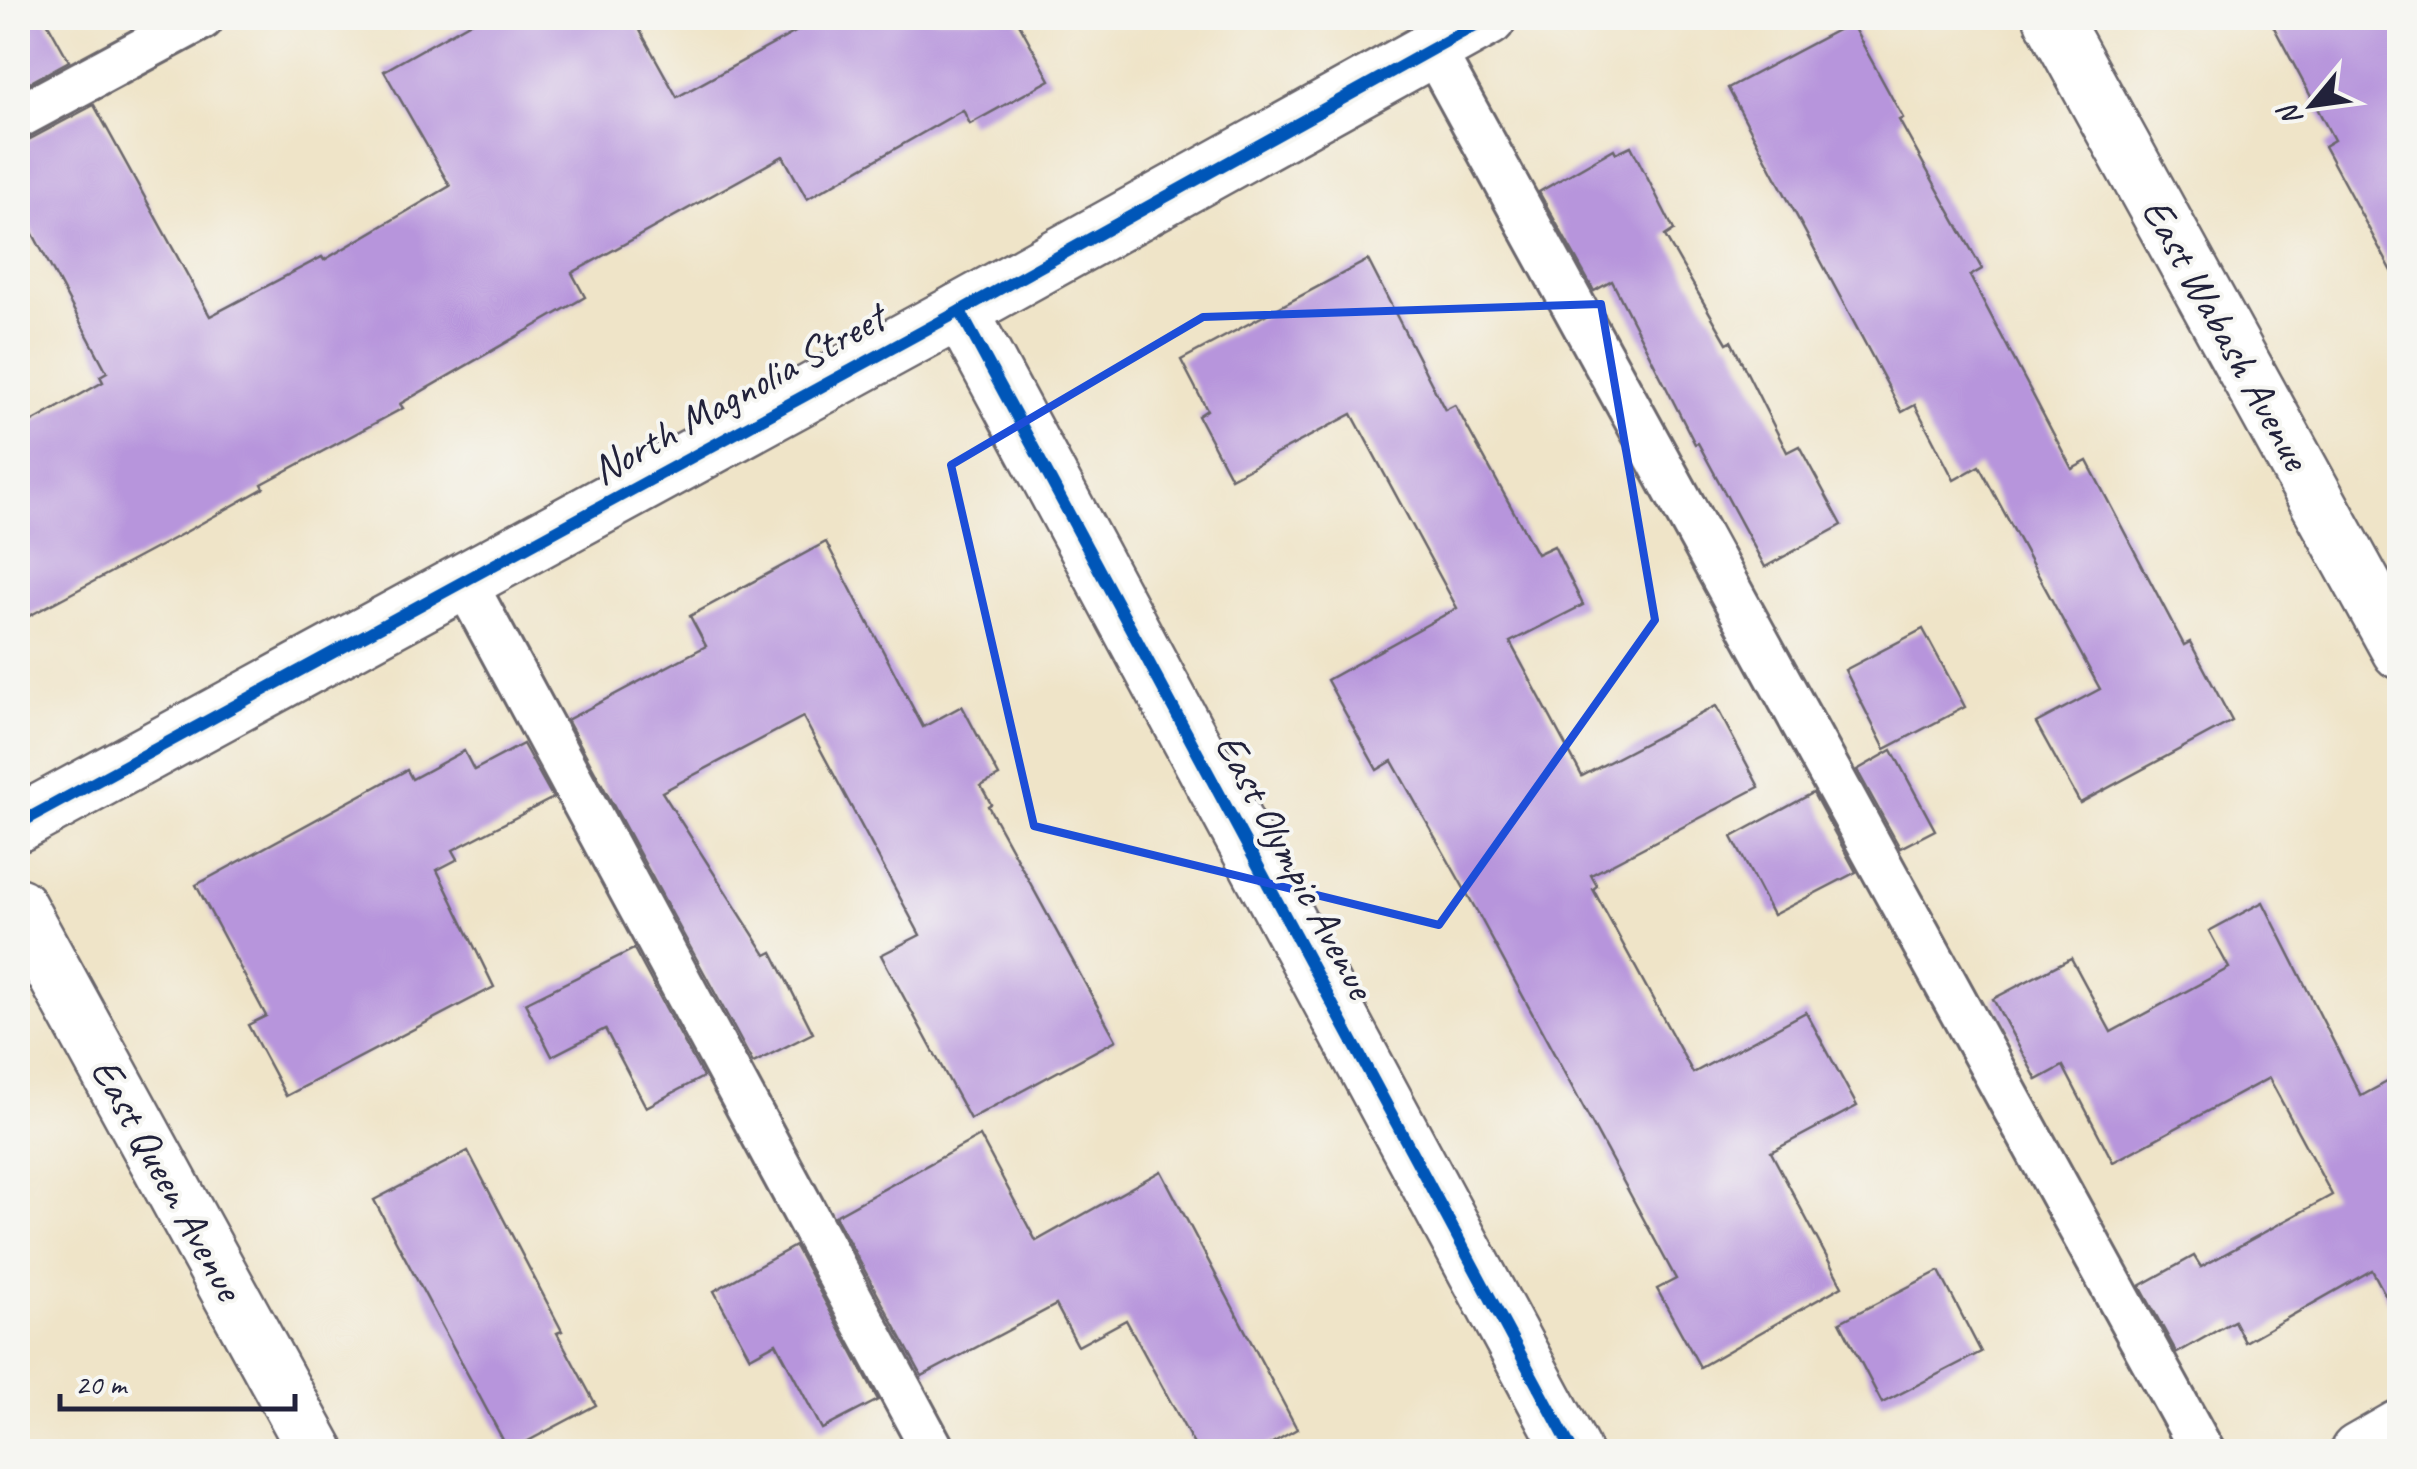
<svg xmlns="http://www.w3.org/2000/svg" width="2417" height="1469" viewBox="0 0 2417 1469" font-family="Caveat,sans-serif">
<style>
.building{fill:#b795dc}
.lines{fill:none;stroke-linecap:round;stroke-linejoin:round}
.service-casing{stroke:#6a666c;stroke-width:48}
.minor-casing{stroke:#6a666c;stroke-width:60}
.service{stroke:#fff;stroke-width:42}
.minor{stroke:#fff;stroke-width:55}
.cycleway-casing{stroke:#f6f6f2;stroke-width:19}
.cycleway{stroke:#0057b8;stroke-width:12}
.marked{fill:none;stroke:#1d4ed8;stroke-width:8;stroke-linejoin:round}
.labels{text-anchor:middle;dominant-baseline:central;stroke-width:8;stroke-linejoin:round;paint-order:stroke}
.street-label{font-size:42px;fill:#22223b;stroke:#f6f6f2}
</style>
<rect width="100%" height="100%" fill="#f6f6f2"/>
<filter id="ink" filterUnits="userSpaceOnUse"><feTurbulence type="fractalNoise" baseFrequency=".01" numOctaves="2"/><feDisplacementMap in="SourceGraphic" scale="20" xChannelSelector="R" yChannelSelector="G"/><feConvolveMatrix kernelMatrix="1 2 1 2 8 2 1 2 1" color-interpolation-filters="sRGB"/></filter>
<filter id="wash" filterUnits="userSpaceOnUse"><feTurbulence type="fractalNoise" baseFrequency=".0048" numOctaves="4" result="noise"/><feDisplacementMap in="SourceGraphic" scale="40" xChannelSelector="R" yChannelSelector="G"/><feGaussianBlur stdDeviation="2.25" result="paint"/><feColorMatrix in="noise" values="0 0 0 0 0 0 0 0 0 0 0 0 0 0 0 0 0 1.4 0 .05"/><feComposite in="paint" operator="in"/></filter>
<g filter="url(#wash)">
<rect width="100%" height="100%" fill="#efe4c8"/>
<g id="blocks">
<!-- building -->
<g class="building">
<path d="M 18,18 L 45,18 L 69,61 L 18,89 Z"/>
<path d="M 478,18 L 633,18 L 677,97 L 821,18 L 1016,18 L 1050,80 L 970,124 L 963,110 L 807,199 L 783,156 L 572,273 L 585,297 L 400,404 L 403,408 L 262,484 L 264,488 L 184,533 L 18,622 L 18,430 L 103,382 L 100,376 L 107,372 L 18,206 L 18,142 L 30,139 L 94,105 L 210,316 L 322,257 L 324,260 L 450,186 L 384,71 Z"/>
<path d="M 2269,18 L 2400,18 L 2400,286 L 2324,146 L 2334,140 Z"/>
<path d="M 1851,23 L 1903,118 L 1899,120 L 1982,269 L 1970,276 L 2072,469 L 2087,461 L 2184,645 L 2190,642 L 2232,721 L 2080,803 L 2036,723 L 2100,689 L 1979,466 L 1954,480 L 1915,405 L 1902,412 L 1728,88 Z"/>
<path d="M 1631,146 L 1674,230 L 1665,236 L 1727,343 L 1731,341 L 1787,452 L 1799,446 L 1842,525 L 1765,567 L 1698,443 L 1695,444 L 1612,281 L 1594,291 L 1539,192 L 1614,149 L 1616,153 Z"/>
<path d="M 1368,260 L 1445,410 L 1455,405 L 1537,554 L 1554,546 L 1583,605 L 1510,642 L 1582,776 L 1716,706 L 1759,787 L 1591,875 L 1597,886 L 1593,889 L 1693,1073 L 1806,1012 L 1857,1106 L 1771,1152 L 1842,1286 L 1700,1367 L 1657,1289 L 1676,1279 L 1479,915 L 1392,761 L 1377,770 L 1327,680 L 1457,608 L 1352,414 L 1231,478 L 1198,416 L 1207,410 L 1181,360 Z"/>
<path d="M 826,542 L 923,727 L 962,706 L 999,776 L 981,786 L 991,804 L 988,806 L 1116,1040 L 970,1119 L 881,955 L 920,935 L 803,717 L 662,792 L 766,955 L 772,952 L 813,1033 L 753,1063 L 567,720 L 706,646 L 690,616 Z"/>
<path d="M 1923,629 L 1965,707 L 1885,749 L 1845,670 Z"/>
<path d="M 523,744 L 553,798 L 453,850 L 458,859 L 437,870 L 494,987 L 286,1096 L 248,1025 L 266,1016 L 196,885 L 407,770 L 412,779 L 464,751 L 474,770 Z"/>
<path d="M 1892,750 L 1935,830 L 1900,848 L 1857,770 Z"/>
<path d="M 1813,793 L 1856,872 L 1773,915 L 1732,837 Z"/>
<path d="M 2263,902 L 2361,1096 L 2400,1075 L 2400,1322 L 2372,1270 L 2245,1342 L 2234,1321 L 2177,1353 L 2140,1286 L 2194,1256 L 2201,1267 L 2332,1195 L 2269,1078 L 2113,1162 L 2063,1066 L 2037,1080 L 1993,999 L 2071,958 L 2111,1032 L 2229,968 L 2209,931 Z"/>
<path d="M 634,949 L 703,1077 L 646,1107 L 605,1029 L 552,1056 L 525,1003 Z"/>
<path d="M 980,1136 L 1036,1241 L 1161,1171 L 1297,1429 L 1256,1452 L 1198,1452 L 1126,1320 L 1078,1346 L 1056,1305 L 922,1376 L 835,1216 Z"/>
<path d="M 468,1151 L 562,1331 L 557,1333 L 596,1405 L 509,1451 L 374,1200 Z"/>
<path d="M 795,1246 L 878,1400 L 822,1429 L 776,1343 L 750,1357 L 714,1291 Z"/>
<path d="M 1939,1271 L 1981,1352 L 1882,1403 L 1840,1322 Z"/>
</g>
</g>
</g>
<g filter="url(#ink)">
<use href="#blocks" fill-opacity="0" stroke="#6a666c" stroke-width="2.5"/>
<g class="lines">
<!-- service casing -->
<g class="service-casing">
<g id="service">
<path d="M 1432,48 L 2203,1452"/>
<path d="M 18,117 L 202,18"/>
<path d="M 464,581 L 934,1452"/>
</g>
</g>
<!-- minor casing -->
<g class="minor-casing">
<g id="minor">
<path d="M 2052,18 L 2400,651"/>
<path d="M 960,311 L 1573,1452"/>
<path d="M 18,824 L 960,311 L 1488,18"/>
<path d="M 18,906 L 317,1452"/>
<path d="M 2358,1452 L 2400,1428"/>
</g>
</g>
<!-- service -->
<use href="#service" class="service"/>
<!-- minor -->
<use href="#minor" class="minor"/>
<!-- cycleway casing -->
<g class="cycleway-casing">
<g id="cycleway">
<path d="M 960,311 L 1573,1452"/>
<path d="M 18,824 L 960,311 L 1488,18"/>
</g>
</g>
<!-- cycleway -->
<use href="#cycleway" class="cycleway"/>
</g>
</g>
<!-- marked area -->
<path class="marked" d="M 1601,304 L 1655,620 L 1439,925 L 1034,826 L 951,465 L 1203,317 Z"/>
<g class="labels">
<!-- street labels -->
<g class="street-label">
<text transform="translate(2226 334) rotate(61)">East Wabash Avenue</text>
<text transform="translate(738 394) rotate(-29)">North Magnolia Street</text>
<text transform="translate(1295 866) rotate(62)">East Olympic Avenue</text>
<text transform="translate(167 1179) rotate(61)">East Queen Avenue</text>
</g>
</g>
<!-- margin -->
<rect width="2417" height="1469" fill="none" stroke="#f6f6f2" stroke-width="60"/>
<!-- north arrow -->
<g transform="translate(2312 105) rotate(241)" stroke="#f6f6f2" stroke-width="8" paint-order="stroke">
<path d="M0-8L18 38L0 25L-18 38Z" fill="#22223b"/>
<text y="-15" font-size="28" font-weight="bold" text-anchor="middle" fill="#22223b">N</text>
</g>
<!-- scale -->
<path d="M60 1394v15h235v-15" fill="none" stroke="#22223b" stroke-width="5"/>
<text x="75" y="1394" font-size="30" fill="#22223b" stroke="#f6f6f2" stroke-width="8" paint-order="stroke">20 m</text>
</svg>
